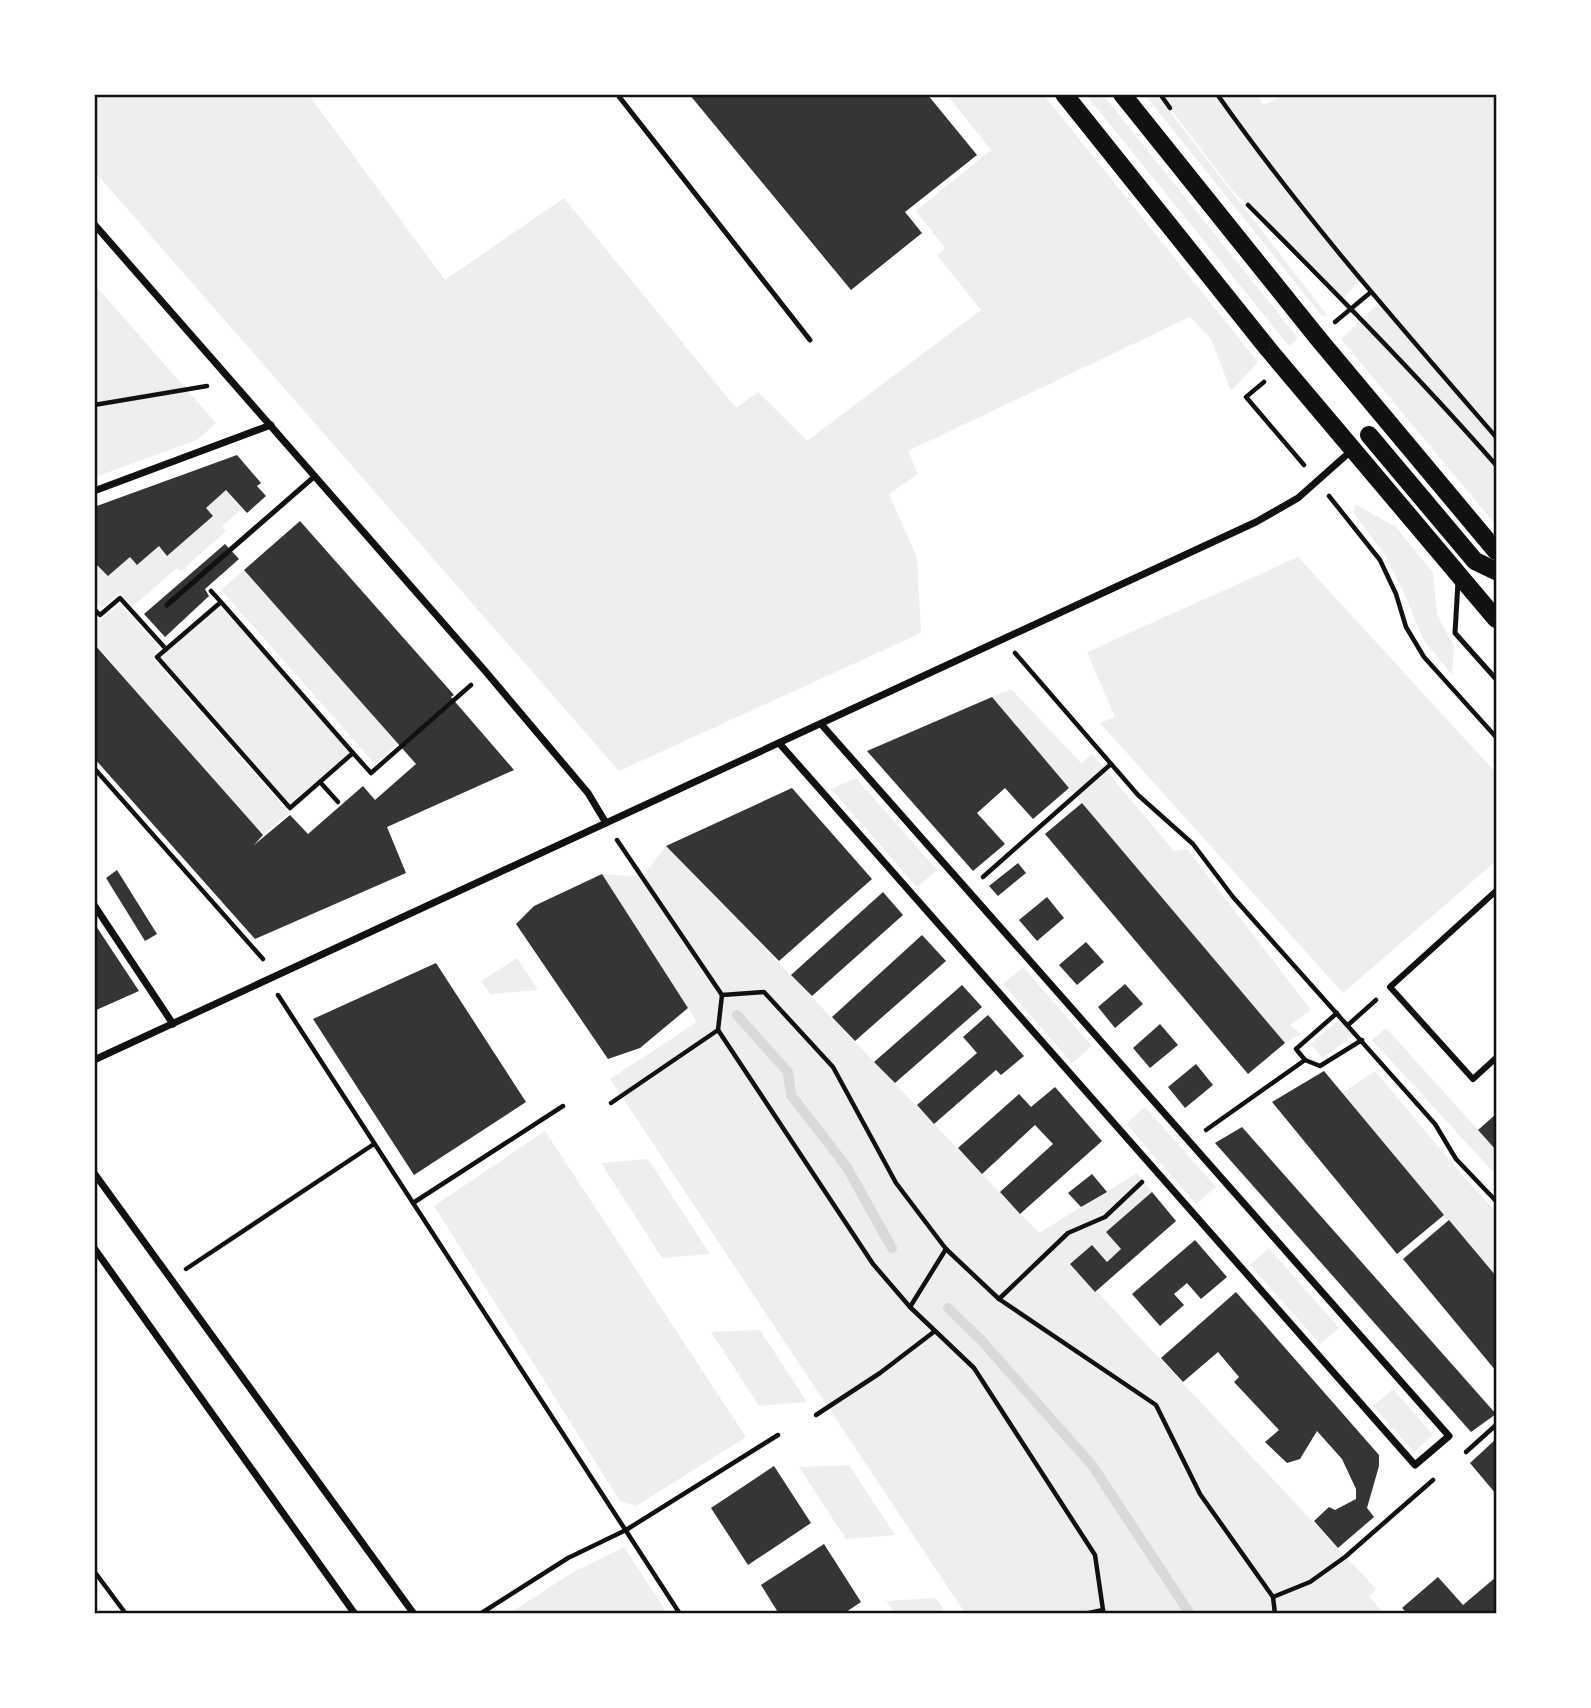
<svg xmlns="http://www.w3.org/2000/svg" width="1591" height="1708" viewBox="0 0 1591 1708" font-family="'PT Sans',sans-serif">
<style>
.green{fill:#eee}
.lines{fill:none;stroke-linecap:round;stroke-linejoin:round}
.stream{stroke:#d9d9d9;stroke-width:10}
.building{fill:#353535}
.path{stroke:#111;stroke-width:4.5}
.service{stroke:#111;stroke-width:5}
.pedestrian{stroke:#111;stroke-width:6}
.minor{stroke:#111;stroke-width:7}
.primary{stroke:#111;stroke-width:18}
.neatline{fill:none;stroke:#111;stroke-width:2.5}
</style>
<rect width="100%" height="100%" fill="#fff"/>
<!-- green -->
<g class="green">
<path d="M 104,94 L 309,95 L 445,280 L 564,198 L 736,408 L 758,392 L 807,441 L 981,310 L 937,255 L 945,248 L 916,211 L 991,150 L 947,95 L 1044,95 L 1258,362 L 1231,391 L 1211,339 L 1190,317 L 908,451 L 918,474 L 889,494 L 917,558 L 921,633 L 619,771 L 95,172 L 95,99 Z"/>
<path d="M 1288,94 L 1496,95 L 1496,525 L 1341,339 L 1379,303 L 1361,280 L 1342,299 L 1233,191 L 1160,95 L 1258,95 L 1263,105 Z"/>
<path d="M 1086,95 L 1103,95 L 1298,338 L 1289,346 Z"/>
<path d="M 1145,95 L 1157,95 L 1327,315 L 1322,316 Z"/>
<path d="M 94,284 L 216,423 L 197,440 L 95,477 Z"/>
<path d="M 226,490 L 242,509 L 222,526 L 226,531 L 181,571 L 177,568 L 133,606 L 121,592 L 101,608 L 95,601 L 94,562 L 108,576 L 130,557 L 138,565 L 159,546 L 168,555 L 212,516 L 206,508 Z"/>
<path d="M 1355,504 L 1396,527 L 1433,573 L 1437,615 L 1454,646 L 1452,675 L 1423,639 L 1404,593 L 1385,555 L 1354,513 Z"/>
<path d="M 1298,557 L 1496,773 L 1496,861 L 1343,993 L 1100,723 L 1115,717 L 1087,652 Z"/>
<path d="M 244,570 L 398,744 L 375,764 L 221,590 Z"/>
<path d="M 221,602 L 353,753 L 290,808 L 157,657 Z"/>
<path d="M 120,604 L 160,649 L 152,657 L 289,813 L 263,835 L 95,644 L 94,615 L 100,621 Z"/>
<path d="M 1011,689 L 1081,763 L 1092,754 L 1174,851 L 1187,849 L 1311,1010 L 1290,1025 L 1301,1034 L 1285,1043 L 992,697 Z"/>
<path d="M 856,778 L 937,870 L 917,887 L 831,789 Z"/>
<path d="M 666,846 L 1039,1233 L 1137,1173 L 1152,1192 L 1106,1232 L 1121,1249 L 1107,1262 L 1092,1245 L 1071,1264 L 1376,1589 L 1369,1597 L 1384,1613 L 965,1613 L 610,1079 L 697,1022 L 602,874 L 642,877 Z"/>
<path d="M 517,958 L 538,990 L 490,994 L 481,981 Z"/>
<path d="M 1023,967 L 1092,1046 L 1072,1063 L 1003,984 Z"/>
<path d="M 1341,1018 L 1356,1034 L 1322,1058 L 1311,1044 Z"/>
<path d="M 1386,1028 L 1496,1150 L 1496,1175 L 1372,1040 Z"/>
<path d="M 1375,1071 L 1461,1174 L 1496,1212 L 1496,1280 L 1342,1093 Z"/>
<path d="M 1145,1107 L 1216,1187 L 1196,1204 L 1126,1124 Z"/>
<path d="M 545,1131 L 746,1437 L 636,1506 L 620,1501 L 434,1206 Z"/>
<path d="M 648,1159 L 710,1254 L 662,1258 L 601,1163 Z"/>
<path d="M 1269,1248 L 1339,1328 L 1320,1344 L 1250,1265 Z"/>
<path d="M 760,1330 L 807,1402 L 759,1406 L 711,1332 Z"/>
<path d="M 1393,1389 L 1433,1435 L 1414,1452 L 1373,1406 Z"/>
<path d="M 849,1465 L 895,1535 L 846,1539 L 799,1467 Z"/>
<path d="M 624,1547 L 667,1613 L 510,1613 L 575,1571 Z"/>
<path d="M 936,1598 L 943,1609 L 936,1613 L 895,1613 L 886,1601 Z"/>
</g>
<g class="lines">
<!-- stream -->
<g class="stream">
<path d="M 737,1015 L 788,1072 L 791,1095 L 846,1166 L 892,1248"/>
<path d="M 948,1308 L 981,1340 L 1092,1465 L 1190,1614"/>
</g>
</g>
<!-- building -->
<g class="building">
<path d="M 689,94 L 927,94 L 977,155 L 905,212 L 922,233 L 851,290 Z"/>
<path d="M 237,455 L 261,483 L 257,486 L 266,496 L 247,513 L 226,490 L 206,508 L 213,516 L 167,556 L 159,546 L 137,565 L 130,557 L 108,576 L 94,562 L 94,507 Z"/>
<path d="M 300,521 L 454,695 L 451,697 L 514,770 L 387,827 L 406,873 L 255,939 L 94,758 L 94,644 L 263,835 L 254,845 L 290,815 L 308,834 L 363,786 L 375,800 L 416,764 L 244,570 Z"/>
<path d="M 225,544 L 239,559 L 205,589 L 209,596 L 165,637 L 144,614 Z"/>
<path d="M 992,697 L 1069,788 L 1033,819 L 1005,788 L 977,813 L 1005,844 L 973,871 L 867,751 Z"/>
<path d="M 792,788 L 872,879 L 779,961 L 666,846 Z"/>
<path d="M 1082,803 L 1285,1043 L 1248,1074 L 1045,834 Z"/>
<path d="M 1018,863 L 1026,873 L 998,896 L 989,886 Z"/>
<path d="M 117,870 L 157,934 L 145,941 L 106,878 Z"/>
<path d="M 602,874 L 688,1008 L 640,1048 L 608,1059 L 516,924 L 534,906 Z"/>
<path d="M 883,892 L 903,915 L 812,996 L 791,975 Z"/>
<path d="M 1047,897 L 1064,918 L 1037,941 L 1019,920 Z"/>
<path d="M 94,923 L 139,991 L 94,1011 Z"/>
<path d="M 922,935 L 946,961 L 855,1041 L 832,1017 Z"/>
<path d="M 1086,942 L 1104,962 L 1077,985 L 1059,965 Z"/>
<path d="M 436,963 L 526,1102 L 414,1175 L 313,1019 Z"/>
<path d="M 1125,984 L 1143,1004 L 1115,1028 L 1098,1007 Z"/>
<path d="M 962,985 L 982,1007 L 895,1083 L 874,1062 Z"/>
<path d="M 988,1015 L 1024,1056 L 1001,1075 L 996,1070 L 934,1124 L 917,1105 L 977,1053 L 963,1037 Z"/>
<path d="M 1160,1024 L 1178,1045 L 1150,1068 L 1133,1048 Z"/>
<path d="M 1196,1064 L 1213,1085 L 1185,1108 L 1168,1087 Z"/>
<path d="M 1324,1071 L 1444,1215 L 1397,1254 L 1272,1102 Z"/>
<path d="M 1055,1087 L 1102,1141 L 1020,1214 L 1000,1192 L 1053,1144 L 1035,1125 L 982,1174 L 958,1148 L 1019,1094 L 1031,1107 Z"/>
<path d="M 1496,1114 L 1496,1150 L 1478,1130 Z"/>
<path d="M 1242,1127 L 1496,1414 L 1471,1432 L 1215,1143 Z"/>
<path d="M 1092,1174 L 1107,1192 L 1081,1207 L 1068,1193 Z"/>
<path d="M 1152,1192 L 1176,1221 L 1095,1292 L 1070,1264 L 1092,1245 L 1107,1262 L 1121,1249 L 1106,1232 Z"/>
<path d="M 1449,1220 L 1496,1276 L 1496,1371 L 1403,1259 Z"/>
<path d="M 1195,1240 L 1227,1277 L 1201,1299 L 1187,1283 L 1174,1294 L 1184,1305 L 1160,1326 L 1132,1294 Z"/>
<path d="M 1236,1292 L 1379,1455 L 1379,1466 L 1367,1508 L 1374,1517 L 1338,1548 L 1314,1521 L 1329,1507 L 1335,1510 L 1356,1499 L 1356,1489 L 1342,1459 L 1317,1431 L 1300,1459 L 1287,1463 L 1265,1442 L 1279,1430 L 1234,1382 L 1239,1377 L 1218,1352 L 1183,1382 L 1161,1358 Z"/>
<path d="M 1496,1439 L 1496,1494 L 1470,1463 Z"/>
<path d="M 774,1466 L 811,1523 L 748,1565 L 711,1508 Z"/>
<path d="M 824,1544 L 861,1602 L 843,1614 L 779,1614 L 761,1585 Z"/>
<path d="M 1438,1577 L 1463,1605 L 1496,1577 L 1496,1614 L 1408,1614 L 1402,1608 Z"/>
</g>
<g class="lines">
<!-- path -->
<g class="path">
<path d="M 1160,94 L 1170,108"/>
<path d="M 1217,94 C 1302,215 1400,326 1496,437"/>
<path d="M 1248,205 C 1333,290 1417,375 1496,465"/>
<path d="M 1335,322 L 1371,292"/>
<path d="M 1264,382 L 1246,397 L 1304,465"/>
<path d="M 94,405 L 207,386"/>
<path d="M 1329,496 L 1380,560 L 1396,594 L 1406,627 L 1424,657 L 1496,737"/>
<path d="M 211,591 L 221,602 L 353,753 L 290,808 L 157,657 L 221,602"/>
<path d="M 94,609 L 100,615 L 120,598 L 166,649"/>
<path d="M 1015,653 L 1138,795 L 1193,844 L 1233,897 L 1435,1124 L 1456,1159 L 1496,1201"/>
<path d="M 353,753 L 371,773 L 471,685"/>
<path d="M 94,768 L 263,959"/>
<path d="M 320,782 L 338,802"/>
<path d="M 617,840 L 722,995 L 764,992 L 833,1067 L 896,1183 L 946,1249 L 999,1299 L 1156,1405 L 1200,1494 L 1273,1597 L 1310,1582 L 1345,1557 L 1433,1480"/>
<path d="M 983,877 L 1111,764"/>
<path d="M 278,995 L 680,1614"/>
<path d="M 1337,1013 L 1296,1049 L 1305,1060 L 1320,1066 L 1362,1040"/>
<path d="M 1348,1025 L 1376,1000"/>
<path d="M 718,1030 L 873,1264 L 910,1307 L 974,1368 L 1095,1555 L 1103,1610"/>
<path d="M 611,1103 L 718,1030 L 722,995"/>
<path d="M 1206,1130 L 1305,1060"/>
<path d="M 413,1203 L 563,1106"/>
<path d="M 186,1269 L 374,1144"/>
<path d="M 999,1299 L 1068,1233 L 1105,1217 L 1142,1182"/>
<path d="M 910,1307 L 946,1249"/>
<path d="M 816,1415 L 880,1373 L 935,1331"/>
<path d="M 1466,1452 L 1496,1425"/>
<path d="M 94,1571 L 126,1614"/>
<path d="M 1273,1597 L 1275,1614"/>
<path d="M 480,1614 L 568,1558 L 626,1530 L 778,1435"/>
<path d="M 1084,1614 L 1103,1610 L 1104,1614"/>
</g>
<!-- service -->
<g class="service">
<path d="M 617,94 L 810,340"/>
<path d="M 1458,582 L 1455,633 L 1496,679"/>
<path d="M 167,605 L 315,476"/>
</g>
<!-- pedestrian -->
<path class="pedestrian" d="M 1496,891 L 1390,987 L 1473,1079 L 1496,1058"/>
<!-- minor -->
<g class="minor">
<path d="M 94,224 L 486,672 L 588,793 L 606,823"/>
<path d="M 94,491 L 271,425"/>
<path d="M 779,743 L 1415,1465 L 1449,1436 L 821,724"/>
<path d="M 94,905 L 173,1024"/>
<path d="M 94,1060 L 1256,522 L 1298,498 L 1352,450"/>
<path d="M 94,1173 L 414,1614"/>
<path d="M 94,1248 L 355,1614"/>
</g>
<!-- primary -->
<g class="primary">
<path d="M 1064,94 L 1269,350 L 1496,619"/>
<path d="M 1122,94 L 1317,337 L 1496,551"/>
<path d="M 1369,435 L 1475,561 L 1496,571"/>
</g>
</g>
<!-- border -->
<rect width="1591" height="1708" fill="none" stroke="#ffffff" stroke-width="192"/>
<rect x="96" y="96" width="1399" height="1516" class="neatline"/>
</svg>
